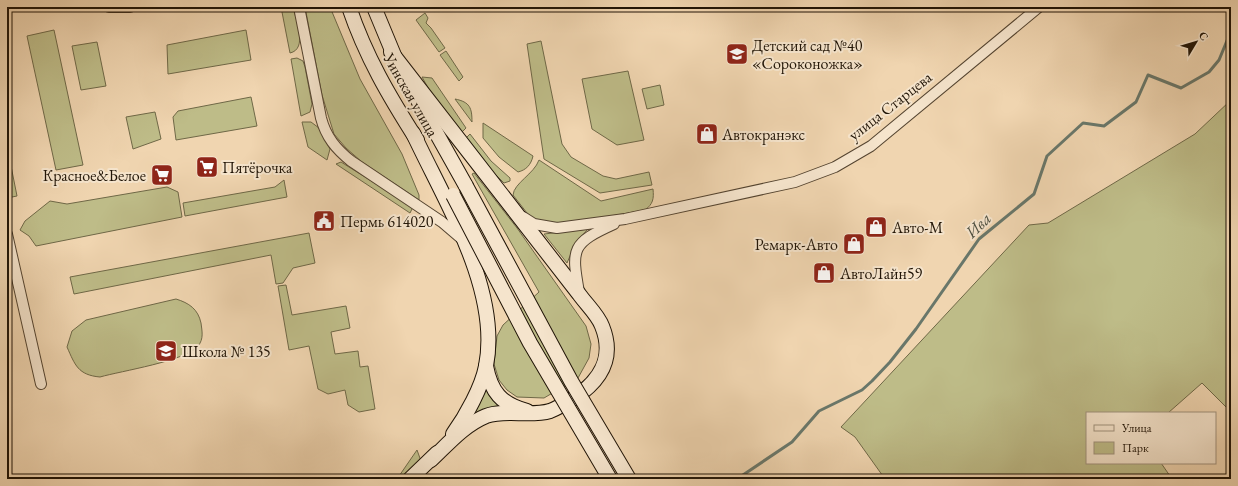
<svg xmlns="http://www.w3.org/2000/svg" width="1238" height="486" viewBox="0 0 1238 486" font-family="'EB Garamond',serif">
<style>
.green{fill:#bebc88;stroke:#6f6847}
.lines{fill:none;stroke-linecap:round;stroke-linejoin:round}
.stream{stroke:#69776a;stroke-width:3}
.minor-casing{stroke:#544430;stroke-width:12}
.secondary-casing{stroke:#201406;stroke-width:16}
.minor{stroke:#f5e4cc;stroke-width:10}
.secondary{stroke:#f5e4cc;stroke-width:14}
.secondary-bridge-casing{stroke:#201406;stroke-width:16;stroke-linecap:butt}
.secondary-bridge{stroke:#f5e4cc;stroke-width:14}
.labels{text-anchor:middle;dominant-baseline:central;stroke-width:4;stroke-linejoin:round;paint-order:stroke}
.poi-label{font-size:16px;fill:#201406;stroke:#f5e4cc;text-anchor:start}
.street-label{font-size:16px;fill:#201406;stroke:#f5e4cc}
.water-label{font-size:17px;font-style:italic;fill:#4b4e40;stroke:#f5e4cc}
</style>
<rect width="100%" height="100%" fill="#f0d5b0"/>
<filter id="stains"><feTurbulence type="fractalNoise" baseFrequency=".005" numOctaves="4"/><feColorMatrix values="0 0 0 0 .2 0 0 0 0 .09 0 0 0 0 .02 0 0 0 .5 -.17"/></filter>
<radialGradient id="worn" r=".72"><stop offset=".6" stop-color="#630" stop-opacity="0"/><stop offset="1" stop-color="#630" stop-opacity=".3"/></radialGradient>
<!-- green -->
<g class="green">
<path d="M 281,7 L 293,7 C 296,20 308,49 290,53 Z"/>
<path d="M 305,7 L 330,7 L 360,79 L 402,154 L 419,195 L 419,200 L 362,162 L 346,148 L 334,134 L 322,95 Z"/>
<path d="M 425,13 L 428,18 L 426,23 L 431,28 L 445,48 L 439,52 L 416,20 Z"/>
<path d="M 54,30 L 83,165 L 56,170 L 27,36 Z"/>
<path d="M 246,30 L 251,60 L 168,74 L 167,45 Z"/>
<path d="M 541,41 L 562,144 L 571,157 L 603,176 L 616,179 L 649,172 L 652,185 L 600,193 L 544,159 L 527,44 Z"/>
<path d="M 97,42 L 106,86 L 81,90 L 72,46 Z"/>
<path d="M 446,51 L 463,77 L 459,81 L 440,55 Z"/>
<path d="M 297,58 L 303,61 L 305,67 L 312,104 L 310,112 L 301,116 L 291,59 Z"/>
<path d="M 628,71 L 644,140 L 617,145 L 592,129 L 582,79 Z"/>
<path d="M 422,77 L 432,78 L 466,128 L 461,133 L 435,100 Z"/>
<path d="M 660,85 L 664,105 L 647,109 L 642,89 Z"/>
<path d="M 251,97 L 257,126 L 176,140 L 173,117 L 178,111 Z"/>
<path d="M 455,99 C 470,102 472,108 472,122 Z"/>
<path d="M 1231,100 L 1231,412 L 1202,383 L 1168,413 L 1087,413 L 1087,463 L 1161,463 L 1170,476 L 1164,479 L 885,479 L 855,437 L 841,427 L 1029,225 L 1048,223 L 1195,134 Z"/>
<path d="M 155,112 L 161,139 L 133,149 L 126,117 Z"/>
<path d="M 302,122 L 311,122 L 319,128 L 330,149 L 327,160 L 308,147 Z"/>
<path d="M 483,123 L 533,156 C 531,165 526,170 518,172 L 499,157 L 483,138 Z"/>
<path d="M 470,134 L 491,161 L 510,178 L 510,181 L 504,183 L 491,170 L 465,139 Z"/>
<path d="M 7,146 L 17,196 L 7,198 Z"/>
<path d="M 539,160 L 601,201 L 653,189 C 654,199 653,204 645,210 L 559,225 L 534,219 L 527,213 L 513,195 C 514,183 534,174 539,160 Z"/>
<path d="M 341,162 L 413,207 L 410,213 L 336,164 Z"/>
<path d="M 474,173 L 517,228 L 586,326 L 591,344 L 589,358 L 578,378 L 544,398 L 517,397 L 507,390 L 499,380 L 494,364 L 497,336 L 503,325 L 539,292 L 472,174 Z"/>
<path d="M 284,180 L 287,197 L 185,216 L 183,203 L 275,187 Z"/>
<path d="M 167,187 L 178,192 L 182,217 L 36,246 L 29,236 L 20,230 L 25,221 L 50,201 L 67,204 Z"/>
<path d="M 588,229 L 576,242 L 567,263 L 544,234 Z"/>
<path d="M 309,233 L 315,263 L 293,268 L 283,283 L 276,284 L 271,255 L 74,294 L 70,277 Z"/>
<path d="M 286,285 L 292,315 L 346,306 L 350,328 L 331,332 L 335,354 L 358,351 L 360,367 L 368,366 L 375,409 L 359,412 L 348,405 L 345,390 L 328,394 L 318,389 L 309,346 L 289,350 L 278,286 Z"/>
<path d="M 176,299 C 189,303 198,309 201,323 C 202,331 204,339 198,346 C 186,361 121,371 100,377 C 78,375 75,365 67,347 L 72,331 L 86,320 Z"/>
<path d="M 484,381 L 505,409 L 469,420 Z"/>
<path d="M 417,450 L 421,461 L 402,479 L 397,479 Z"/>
</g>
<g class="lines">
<!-- stream -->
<path class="stream" d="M 737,479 L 792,442 L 819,411 L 862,390 L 872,381 L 890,362 L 916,329 L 979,239 L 1034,194 L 1047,156 L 1083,123 L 1104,126 L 1136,102 L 1148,75 L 1181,88 L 1209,72 L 1219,60 L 1231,31"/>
<!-- minor casing -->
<g class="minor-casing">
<g id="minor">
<path d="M 109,7 L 130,7"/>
<path d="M 299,7 L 321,118 C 326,137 336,149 351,161 L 442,222 L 463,240"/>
<path d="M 523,217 L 534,224 L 557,228 L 625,219 L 795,182 L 835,167 L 871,146 L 1039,7"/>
<path d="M 7,234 L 41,384"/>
<path d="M 579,292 C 571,248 572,243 614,224"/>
</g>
</g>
<!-- secondary casing -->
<g class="secondary-casing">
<g id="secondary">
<path d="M 349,7 C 366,57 389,96 417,140"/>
<path d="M 374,7 L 396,60"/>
<path d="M 391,52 L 579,294 C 586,304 598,315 602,326 C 615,358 600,381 574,398 C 566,403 558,408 550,411 C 530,417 505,409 486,416 C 464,425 448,444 431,460"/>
<path d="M 410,86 L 466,186"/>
<path d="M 413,133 C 444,200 501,290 486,366 C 482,387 466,416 453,434"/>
<path d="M 486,366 C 491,392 501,404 527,411"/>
<path d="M 410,479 L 437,453"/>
</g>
</g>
<!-- minor -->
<use href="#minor" class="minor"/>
<!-- secondary -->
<use href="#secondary" class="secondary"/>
<!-- secondary-bridge casing -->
<g class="secondary-bridge-casing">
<g id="secondary-bridge">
<path d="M 466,186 L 571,381 L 629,479"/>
<path d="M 453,195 L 530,343 L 610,479"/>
</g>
</g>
<!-- secondary-bridge -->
<use href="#secondary-bridge" class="secondary-bridge"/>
</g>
<!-- icons -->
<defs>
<g id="school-square" transform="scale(1.15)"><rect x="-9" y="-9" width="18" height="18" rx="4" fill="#8f2418" stroke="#f5e4cc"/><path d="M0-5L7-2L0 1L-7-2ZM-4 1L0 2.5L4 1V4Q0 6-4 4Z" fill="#fff"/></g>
<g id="shop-square" transform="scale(1.15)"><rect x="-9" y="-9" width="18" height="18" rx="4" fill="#8f2418" stroke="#f5e4cc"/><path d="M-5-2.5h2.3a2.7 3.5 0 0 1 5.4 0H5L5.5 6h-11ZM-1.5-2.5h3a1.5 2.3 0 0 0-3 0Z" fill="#fff"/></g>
<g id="supermarket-square" transform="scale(1.15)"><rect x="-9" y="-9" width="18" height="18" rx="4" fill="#8f2418" stroke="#f5e4cc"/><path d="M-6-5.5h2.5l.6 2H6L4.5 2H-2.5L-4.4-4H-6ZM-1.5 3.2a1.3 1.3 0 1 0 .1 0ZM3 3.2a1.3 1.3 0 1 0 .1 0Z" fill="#fff"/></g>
<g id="civic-square" transform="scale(1.15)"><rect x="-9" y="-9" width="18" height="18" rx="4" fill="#8f2418" stroke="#f5e4cc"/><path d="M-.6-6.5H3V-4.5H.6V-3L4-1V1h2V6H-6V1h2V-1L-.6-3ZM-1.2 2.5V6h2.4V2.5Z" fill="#fff"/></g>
</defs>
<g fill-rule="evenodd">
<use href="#school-square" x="737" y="54"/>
<use href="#shop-square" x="707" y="134"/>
<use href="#supermarket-square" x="207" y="167"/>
<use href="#supermarket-square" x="162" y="175"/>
<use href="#civic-square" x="324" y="221"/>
<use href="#shop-square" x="876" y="227"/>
<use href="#shop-square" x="854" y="244"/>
<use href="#shop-square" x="824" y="273"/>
<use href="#school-square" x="166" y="351"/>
</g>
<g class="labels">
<!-- poi labels -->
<g class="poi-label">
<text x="752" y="45">Детский сад №40<tspan x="752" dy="18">«Сороконожка»</tspan></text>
<text x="722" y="134">Автокранэкс</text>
<text x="222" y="167">Пятёрочка</text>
<text x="146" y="175" text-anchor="end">Красное&amp;Белое</text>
<text x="340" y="221">Пермь 614020</text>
<text x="892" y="227">Авто-М</text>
<text x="838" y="244" text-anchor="end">Ремарк-Авто</text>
<text x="840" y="273">АвтоЛайн59</text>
<text x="182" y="351">Школа № 135</text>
</g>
<!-- street labels -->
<g class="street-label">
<text transform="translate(411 95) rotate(60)">Уинская улица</text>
<text transform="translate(890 106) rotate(-38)">улица Старцева</text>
</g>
<!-- water labels -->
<g class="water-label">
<text transform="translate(978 225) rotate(-44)">Ива</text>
</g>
</g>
<!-- margin -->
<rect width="1238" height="486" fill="none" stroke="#f0d5b0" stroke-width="24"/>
<rect x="8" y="8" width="1222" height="470" fill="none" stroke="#201406" stroke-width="2"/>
<rect x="12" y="12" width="1214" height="462" fill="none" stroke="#201406"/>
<!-- legend -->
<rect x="1086" y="412" width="130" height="52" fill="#f5e4cc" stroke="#a0917d"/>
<rect x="1094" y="425" width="20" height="6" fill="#f5e4cc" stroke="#a0917d"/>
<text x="1122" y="432" font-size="12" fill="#201406">Улица</text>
<rect x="1094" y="442" width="20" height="12" fill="#bebc88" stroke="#a0917d"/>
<text x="1122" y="452" font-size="12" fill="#201406">Парк</text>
<!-- north arrow -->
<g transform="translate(1196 42) rotate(52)" stroke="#f5e4cc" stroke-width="3" paint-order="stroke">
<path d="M0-3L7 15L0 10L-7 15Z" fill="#201406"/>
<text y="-6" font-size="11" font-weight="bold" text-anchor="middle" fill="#201406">С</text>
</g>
<rect width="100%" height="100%" filter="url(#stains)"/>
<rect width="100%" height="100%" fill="url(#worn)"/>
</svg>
